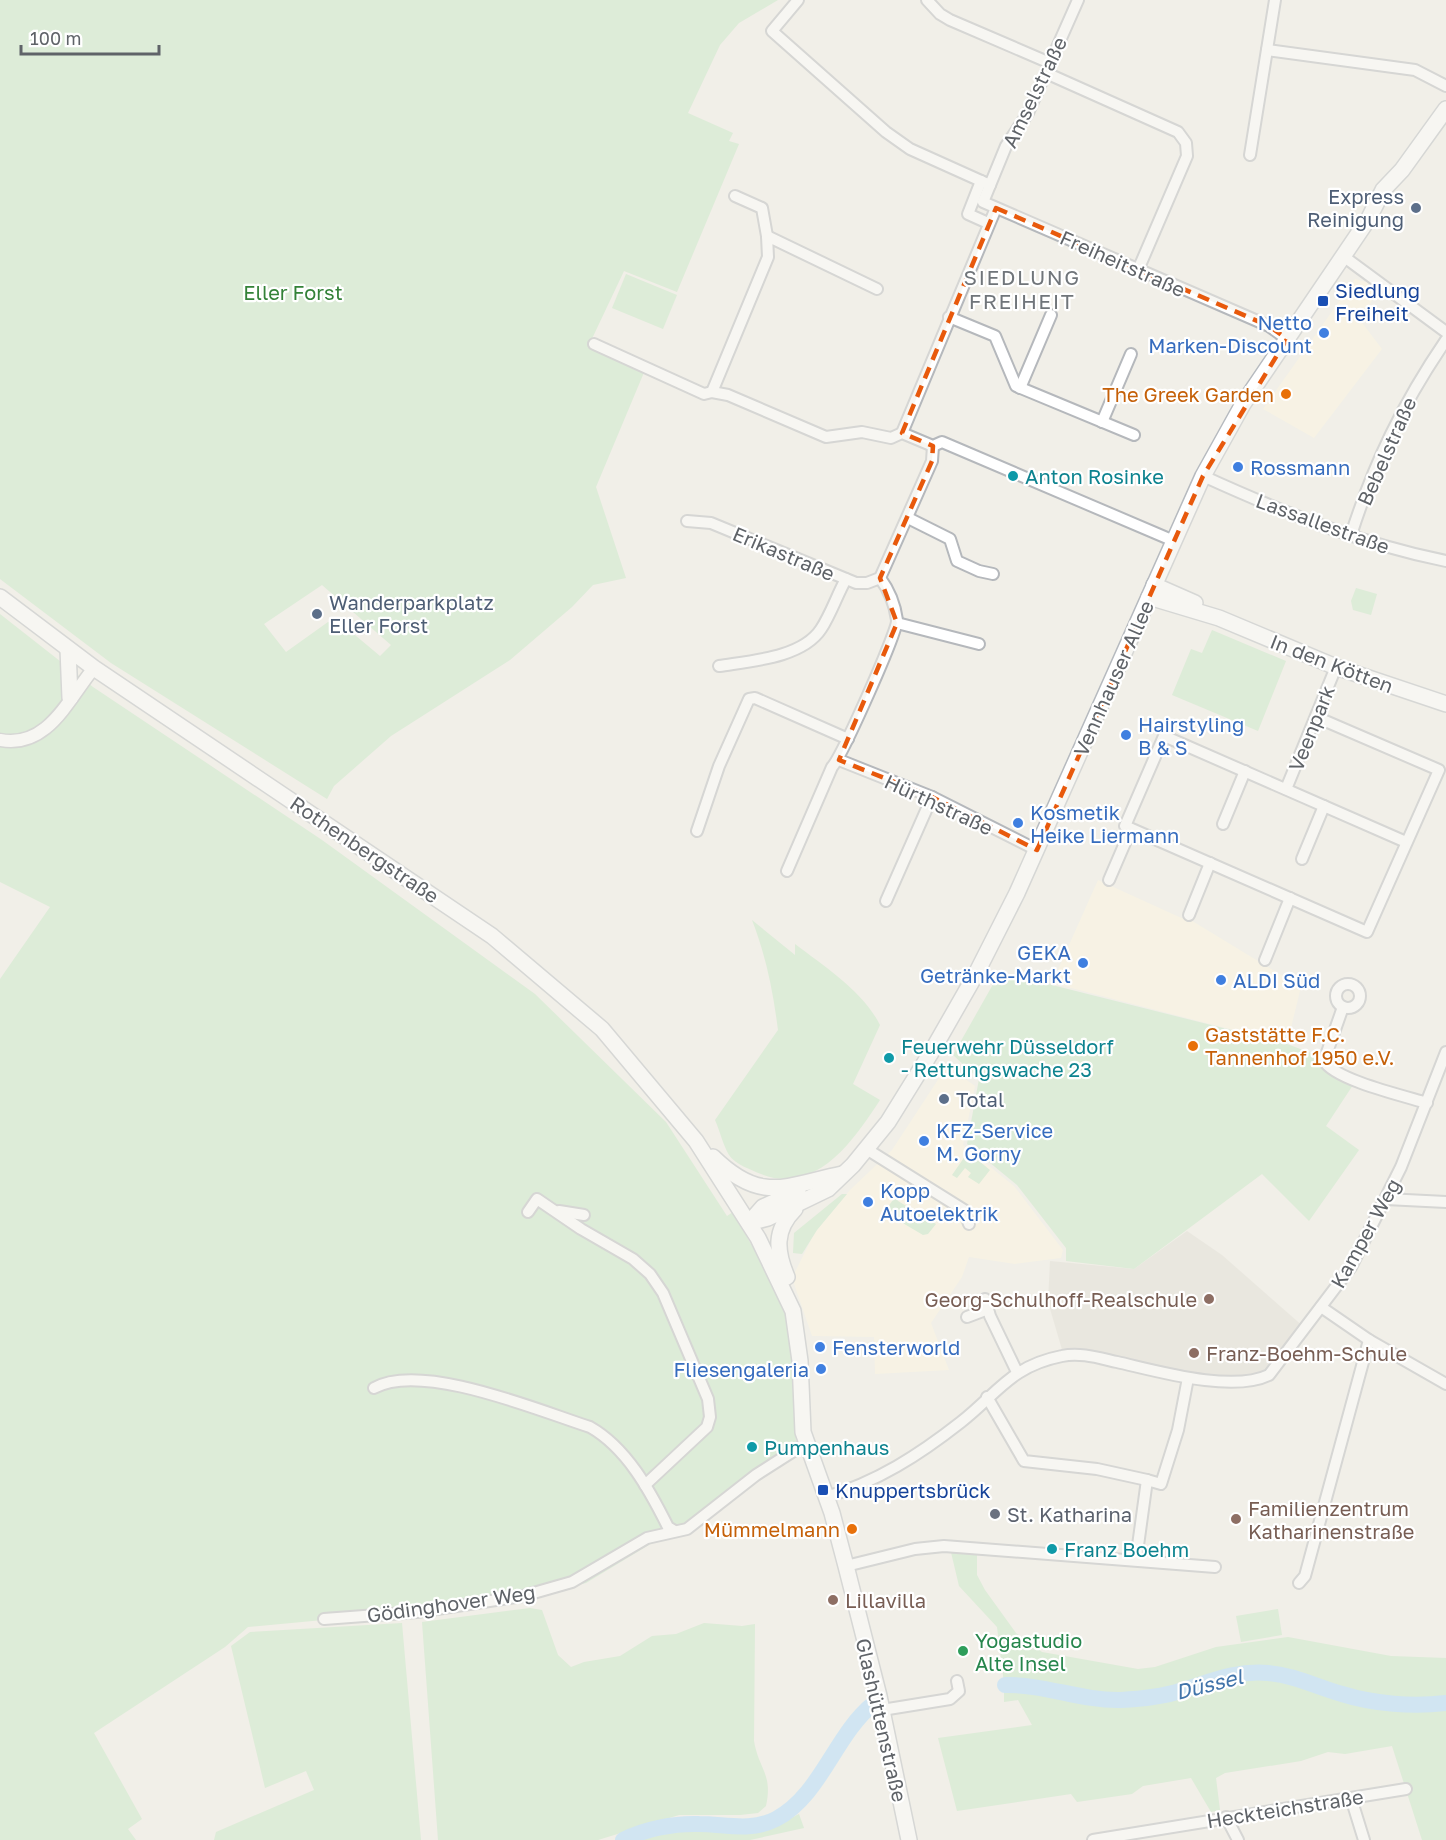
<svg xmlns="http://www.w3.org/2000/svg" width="1446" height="1840" viewBox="0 0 1446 1840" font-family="'Golos Text',sans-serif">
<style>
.commercial{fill:#fef7e0}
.education{fill:#e1ded6}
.green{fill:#c5e8c5;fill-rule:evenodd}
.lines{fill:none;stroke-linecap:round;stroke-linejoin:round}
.river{stroke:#aadaff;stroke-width:16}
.minor-casing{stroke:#b5b8bc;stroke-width:14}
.tertiary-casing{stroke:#b5b8bc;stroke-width:15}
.secondary-casing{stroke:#b6babf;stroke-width:18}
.minor{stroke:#fff;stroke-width:10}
.tertiary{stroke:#fff;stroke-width:12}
.secondary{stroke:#fff;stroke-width:15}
.marked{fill:none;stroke:#e8590c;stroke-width:4.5;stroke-dasharray:12 8;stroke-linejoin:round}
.service-dot{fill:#5c6f8a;stroke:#fff;stroke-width:2}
.transit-dot{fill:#1a4fb4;stroke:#fff;stroke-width:2}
.shop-dot{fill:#3f7fe0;stroke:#fff;stroke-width:2}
.food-dot{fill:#e8710a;stroke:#fff;stroke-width:2}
.culture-dot{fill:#0f9aa8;stroke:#fff;stroke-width:2}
.education-dot{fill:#8d6e63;stroke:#fff;stroke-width:2}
.worship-dot{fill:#6b7280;stroke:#fff;stroke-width:2}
.leisure-dot{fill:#2e9e5b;stroke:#fff;stroke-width:2}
.labels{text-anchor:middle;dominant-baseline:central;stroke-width:4.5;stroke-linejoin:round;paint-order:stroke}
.street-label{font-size:20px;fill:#5f6368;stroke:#fff}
.service-label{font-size:20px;fill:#4e5e75;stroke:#fff;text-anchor:start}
.transit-label{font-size:20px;fill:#164399;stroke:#fff;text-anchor:start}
.park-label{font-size:20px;fill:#348238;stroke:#fff}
.shop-label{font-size:20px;fill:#366cbe;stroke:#fff;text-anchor:start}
.food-label{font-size:20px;fill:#c56008;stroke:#fff;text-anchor:end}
.culture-label{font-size:20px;fill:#0d838f;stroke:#fff;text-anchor:start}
.education-label{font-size:20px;fill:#785e54;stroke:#fff;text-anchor:start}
.worship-label{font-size:20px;fill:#5b616d;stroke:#fff;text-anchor:start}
.leisure-label{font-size:20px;fill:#27864d;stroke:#fff;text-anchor:start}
.neighbourhood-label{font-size:21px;letter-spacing:1.5px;fill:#70757a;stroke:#fff}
.water-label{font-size:21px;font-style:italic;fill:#4174aa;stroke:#fff}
</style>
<rect width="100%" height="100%" fill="#f1efe8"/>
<!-- commercial -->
<g class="commercial">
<path d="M 1355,279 L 1381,286 L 1360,320 L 1382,349 L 1314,438 L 1263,409 Z"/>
<path d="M 1098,880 L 1188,921 L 1189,919 L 1301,987 L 1287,1044 L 1052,983 Z"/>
<path d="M 947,1066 L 975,1086 L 963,1145 L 1014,1186 L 1063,1250 L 1061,1258 L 1015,1264 L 969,1257 L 962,1277 L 931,1323 L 949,1370 L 875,1374 L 874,1337 L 812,1336 L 792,1278 L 815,1232 L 850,1190 L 892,1150 Z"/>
</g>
<!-- education -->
<path class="education" d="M 1187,1231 L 1222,1255 L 1305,1328 L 1274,1370 L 1254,1380 L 1188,1377 L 1063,1353 L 1048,1302 L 1050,1261 L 1134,1269 Z"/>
<!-- green -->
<g class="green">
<path d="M 0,0 L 778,0 L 739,23 L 720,45 L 688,113 L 733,133 L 729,141 L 739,144 L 677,292 L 624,271 L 589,345 L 645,370 L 596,487 L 626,578 L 593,585 L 572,607 L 510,660 L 391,736 L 334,786 L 327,799 L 111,663 L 0,579 ZM 322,585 L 391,645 L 380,656 L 343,625 L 328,622 L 286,652 L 264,624 Z"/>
<path d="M 626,274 L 677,295 L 663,329 L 612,308 Z"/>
<path d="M 1356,588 L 1377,594 L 1371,615 L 1353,610 L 1351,601 Z"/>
<path d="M 0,614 L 93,687 L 322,840 L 535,994 L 666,1122 L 727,1216 L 733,1212 L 783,1301 L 794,1353 L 796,1443 L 794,1446 L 677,1528 L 586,1583 L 503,1603 L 248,1627 L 225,1647 L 94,1733 L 142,1819 L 128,1829 L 136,1840 L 0,1840 L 0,979 L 50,907 L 0,882 Z"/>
<path d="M 1212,630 L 1286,661 L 1258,731 L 1172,695 L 1191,649 L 1202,653 Z"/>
<path d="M 752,920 L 795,955 L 795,944 C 825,967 863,991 880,1025 L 853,1084 L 880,1100 C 854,1140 816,1196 761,1174 C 751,1170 735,1164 729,1155 C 723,1145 720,1131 715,1120 L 778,1030 C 773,991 766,956 752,920 Z"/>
<path d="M 1000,972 L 1287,1044 L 1319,1056 L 1316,1060 C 1323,1075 1339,1079 1353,1085 L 1326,1126 L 1359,1150 L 1309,1221 L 1262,1174 L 1134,1269 L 1066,1261 L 1066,1248 L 1017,1185 L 967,1144 L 979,1079 L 953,1055 Z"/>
<path d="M 968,1152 L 990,1170 L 979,1184 L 968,1177 L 971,1173 L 965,1168 L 957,1178 L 952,1175 Z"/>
<path d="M 842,1194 L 847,1194 L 817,1230 L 802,1254 L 793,1253 L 794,1233 Z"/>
<path d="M 896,1196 L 899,1198 L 898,1201 L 936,1224 L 928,1234 L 923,1235 L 884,1212 Z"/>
<path d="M 950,1548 L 977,1550 L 977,1575 L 985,1590 L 1016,1633 L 1042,1652 L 1138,1669 L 1155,1667 L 1216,1647 L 1288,1637 L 1391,1656 L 1446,1658 L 1446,1702 C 1410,1706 1372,1701 1338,1692 C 1311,1684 1287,1673 1259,1671 C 1218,1669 1180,1694 1139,1698 C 1118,1699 1096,1700 1076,1696 C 1051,1691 1028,1683 1004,1683 L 997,1627 L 959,1586 Z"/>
<path d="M 530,1608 L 542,1610 L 558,1655 L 571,1667 L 584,1662 L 620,1656 L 652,1636 L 676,1634 L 704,1623 L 742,1626 L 755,1624 L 754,1741 C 759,1770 773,1774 766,1806 L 758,1813 L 740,1815 L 679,1815 L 598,1840 L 438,1840 L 422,1622 Z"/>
<path d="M 1278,1609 L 1282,1635 L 1241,1642 L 1236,1616 Z"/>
<path d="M 402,1623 L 421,1840 L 214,1840 L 216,1832 L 314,1790 L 306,1771 L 265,1788 L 231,1646 L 250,1632 Z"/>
<path d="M 1258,1673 L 1284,1676 L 1370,1702 L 1446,1704 L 1446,1840 L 1422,1840 L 1392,1746 L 1345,1754 L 1328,1752 L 1301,1761 L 1225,1773 L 1216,1778 L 1220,1810 L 1211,1812 L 1191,1778 L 1143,1786 L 1132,1794 L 1077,1802 L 1071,1794 L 957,1811 L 938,1738 L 1032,1725 L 1018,1700 L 1004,1702 L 1004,1686 C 1044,1686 1082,1703 1123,1701 C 1170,1698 1212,1677 1258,1673 Z"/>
<path d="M 799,1814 L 804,1828 L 750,1840 L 641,1840 C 657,1835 673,1832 691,1831 C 720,1831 744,1837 774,1827 C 782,1824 791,1818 799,1814 Z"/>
</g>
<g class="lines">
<!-- river -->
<g class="river">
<path d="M 1005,1685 C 1044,1684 1081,1701 1121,1700 C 1141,1699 1161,1697 1180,1691 C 1210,1682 1236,1670 1268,1673 C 1294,1675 1317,1687 1342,1694 C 1374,1704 1413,1707 1446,1703"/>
<path d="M 623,1840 C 644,1829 675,1823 699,1824 C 725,1824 751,1832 776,1819 C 821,1795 835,1735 873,1704"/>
</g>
<!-- minor casing -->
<g class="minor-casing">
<g id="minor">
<path d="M 798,0 L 772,31 L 886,132 L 910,149 L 990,185 L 983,202 L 1269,326 L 1287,339"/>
<path d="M 927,0 L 940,14 L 950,20 L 1050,63"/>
<path d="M 1267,50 L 1415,70 L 1446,86"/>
<path d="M 1046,73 L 1178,132 L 1186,143 L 1187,156 L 1138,270"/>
<path d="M 1250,155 L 1275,0"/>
<path d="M 981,181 L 968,214 L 988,223"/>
<path d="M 990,185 L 1006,146 L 1028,113 L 1078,0"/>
<path d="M 735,196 L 762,208 L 767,236"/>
<path d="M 1343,256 L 1446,332"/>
<path d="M 949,317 L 995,336 L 1016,386 L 1134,435"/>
<path d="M 594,344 L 704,394 L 712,392 L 728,395 L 826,437 L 862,432 L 891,438 L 902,433 L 933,446 L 942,442 L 1174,541"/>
<path d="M 1020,388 L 1051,315"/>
<path d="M 712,392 L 768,257 L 767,236 L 877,289"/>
<path d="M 1102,422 L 1131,354"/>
<path d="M 902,433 L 996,208"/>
<path d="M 1203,476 C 1282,512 1361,544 1446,561"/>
<path d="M 908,518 L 950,539 L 957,561 L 979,571 L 993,574"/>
<path d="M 687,521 L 711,523 L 856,583 L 867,583 L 880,578"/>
<path d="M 1351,535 C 1374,463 1403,403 1446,340"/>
<path d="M 880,578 L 932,461 L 933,446"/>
<path d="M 897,623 L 979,644"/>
<path d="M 719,666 C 750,661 802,658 821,629 C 831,614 837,595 846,579"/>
<path d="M 1316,717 L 1439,770 L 1367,932 L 1125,826 L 1164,736 L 1406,842"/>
<path d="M 839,760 L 932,797 L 1037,850"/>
<path d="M 1286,789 L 1336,667"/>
<path d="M 1223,824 L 1245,771"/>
<path d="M 697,831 L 719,766 L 749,699 L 755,698 L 848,739"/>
<path d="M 1302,859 L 1324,806"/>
<path d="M 787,871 L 832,767 C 842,756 898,631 897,620 C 895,605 889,590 880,578"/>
<path d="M 1109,880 L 1131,829"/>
<path d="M 886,901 L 932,797"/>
<path d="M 1189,915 L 1210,863"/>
<path d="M 1265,960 L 1290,898"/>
<circle cx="1348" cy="996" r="12"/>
<path d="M 1343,1007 L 1324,1061 C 1335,1080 1404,1096 1427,1103"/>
<path d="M 868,1150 L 964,1210 L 969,1224"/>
<path d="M 1386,1199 L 1446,1202"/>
<path d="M 559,1211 L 584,1215"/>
<path d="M 528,1212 L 537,1199 L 581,1229 L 633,1259 L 650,1274 L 663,1293 L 708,1399 L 710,1417 L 707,1427 L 645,1485"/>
<path d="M 985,1299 L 990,1316 L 1017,1372"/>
<path d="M 1321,1307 L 1369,1340 L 1446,1384"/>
<path d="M 967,1317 L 988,1309"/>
<path d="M 374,1388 C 421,1361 540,1411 590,1427 C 627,1448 650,1491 668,1527 L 673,1530"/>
<path d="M 987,1397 L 1024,1461 L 1097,1469 L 1147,1480"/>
<path d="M 826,1497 C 877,1482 919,1455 961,1422 C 998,1393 1011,1366 1062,1356 C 1080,1352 1099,1358 1117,1362 C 1157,1371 1232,1393 1269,1375 L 1351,1267 L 1401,1167 L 1446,1052"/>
<path d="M 1136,1560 L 1147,1480 L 1161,1484 L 1178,1430 L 1188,1378"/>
<path d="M 846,1566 L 915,1549 L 944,1546 L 1215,1567"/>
<path d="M 1299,1583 L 1305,1576 L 1369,1340"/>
<path d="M 324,1619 L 417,1612 L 523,1596 L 572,1582 L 647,1538 L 687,1529 L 756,1475 L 806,1443"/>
<path d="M 882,1710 L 950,1699 L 959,1691 L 957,1681"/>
<path d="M 1351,1798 L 1364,1840"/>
<path d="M 1226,1817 L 1238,1840"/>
<path d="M 1093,1840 L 1406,1789"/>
</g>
</g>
<!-- tertiary casing -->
<g class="tertiary-casing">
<path id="tertiary" d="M 0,740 C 48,749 68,699 94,668"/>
</g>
<!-- secondary casing -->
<g class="secondary-casing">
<g id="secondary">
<path d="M 1154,585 L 1195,603"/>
<path d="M 0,597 L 94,668 L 492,936 L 602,1029 L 696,1141 L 758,1238 L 793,1311 L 800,1361 L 803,1432 L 832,1513 L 846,1566 L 879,1696 L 909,1840"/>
<path d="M 1149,597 L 1219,618 L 1336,667 L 1446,704"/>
<path d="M 68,649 L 70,698"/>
<path d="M 713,1157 C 761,1204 785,1186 842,1174"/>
<path d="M 749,1223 L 768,1218 L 828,1189 L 853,1165 L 888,1122 L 932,1051 L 976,974 L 1017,893 L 1203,476 L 1243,404 L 1369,218 L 1383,190 L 1402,170 L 1446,109"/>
<path d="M 749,1223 L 763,1207 L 798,1191"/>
<path d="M 787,1277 C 776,1251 774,1230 795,1209"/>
</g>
</g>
<!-- minor -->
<use href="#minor" class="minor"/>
<!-- tertiary -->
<use href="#tertiary" class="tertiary"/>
<!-- secondary -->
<use href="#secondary" class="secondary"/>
</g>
<!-- marked area -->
<path d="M0 0H1446V1840H0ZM 996,208 L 1269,326 L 1287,339 L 1203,476 L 1037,850 L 932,797 L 839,760 L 897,623 L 880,578 L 932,461 L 933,446 L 902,433 Z" fill="#f1efe8" fill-opacity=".55" fill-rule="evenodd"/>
<path class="marked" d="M 996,208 L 1269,326 L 1287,339 L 1203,476 L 1037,850 L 932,797 L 839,760 L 897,623 L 880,578 L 932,461 L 933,446 L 902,433 Z"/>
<!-- markers -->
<g class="service-dot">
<circle cx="1416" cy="208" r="6"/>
<circle cx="317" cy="614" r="6"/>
<circle cx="944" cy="1099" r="6"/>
</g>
<g class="transit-dot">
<rect x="1317" y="295" width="12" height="12" rx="3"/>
<rect x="817" y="1484" width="12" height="12" rx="3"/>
</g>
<g class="shop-dot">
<circle cx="1324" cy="333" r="6"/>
<circle cx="1238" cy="467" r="6"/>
<circle cx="1126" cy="735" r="6"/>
<circle cx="1018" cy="823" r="6"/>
<circle cx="1083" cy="963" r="6"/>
<circle cx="1221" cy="980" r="6"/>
<circle cx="924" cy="1141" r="6"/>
<circle cx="868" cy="1202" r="6"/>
<circle cx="820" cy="1347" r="6"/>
<circle cx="821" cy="1369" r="6"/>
</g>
<g class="food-dot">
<circle cx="1286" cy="394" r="6"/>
<circle cx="1193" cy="1046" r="6"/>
<circle cx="852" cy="1529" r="6"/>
</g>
<g class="culture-dot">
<circle cx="1013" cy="476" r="6"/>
<circle cx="889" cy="1058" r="6"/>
<circle cx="752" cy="1447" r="6"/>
<circle cx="1052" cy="1549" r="6"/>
</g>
<g class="education-dot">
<circle cx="1209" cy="1299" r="6"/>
<circle cx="1194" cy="1353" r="6"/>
<circle cx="1236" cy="1519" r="6"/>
<circle cx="833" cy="1600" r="6"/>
</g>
<circle class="worship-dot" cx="995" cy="1514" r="6"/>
<circle class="leisure-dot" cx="963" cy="1651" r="6"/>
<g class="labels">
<!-- street labels -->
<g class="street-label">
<text transform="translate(1034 92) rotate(-64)">Amselstraße</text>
<text transform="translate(1123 263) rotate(24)">Freiheitstraße</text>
<text transform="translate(1386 451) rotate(-66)">Bebelstraße</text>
<text transform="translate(1323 523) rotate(20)">Lassallestraße</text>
<text transform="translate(784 553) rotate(23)">Erikastraße</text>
<text transform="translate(1332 663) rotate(21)">In den Kötten</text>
<text transform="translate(1113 678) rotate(-66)">Vennhauser Allee</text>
<text transform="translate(1311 728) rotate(-68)">Veenpark</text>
<text transform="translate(939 804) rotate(25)">Hürthstraße</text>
<text transform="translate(365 849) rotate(34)">Rothenbergstraße</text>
<text transform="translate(1365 1233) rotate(-61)">Kamper Weg</text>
<text transform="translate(451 1603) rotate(-8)">Gödinghover Weg</text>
<text transform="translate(882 1720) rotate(77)">Glashüttenstraße</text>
<text transform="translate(1285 1808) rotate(-9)">Heckteichstraße</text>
</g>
<!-- service labels -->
<g class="service-label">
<text x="1404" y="196" text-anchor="end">Express<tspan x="1404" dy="23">Reinigung</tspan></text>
<text x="329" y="602">Wanderparkplatz<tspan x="329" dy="23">Eller Forst</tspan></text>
<text x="956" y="1099">Total</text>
</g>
<!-- transit labels -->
<g class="transit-label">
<text x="1335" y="290">Siedlung<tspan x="1335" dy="23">Freiheit</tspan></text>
<text x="835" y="1490">Knuppertsbrück</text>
</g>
<!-- park labels -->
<g class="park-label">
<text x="293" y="292">Eller Forst</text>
</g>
<!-- shop labels -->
<g class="shop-label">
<text x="1312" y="322" text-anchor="end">Netto<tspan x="1312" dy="23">Marken-Discount</tspan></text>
<text x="1250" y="467">Rossmann</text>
<text x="1138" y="724">Hairstyling<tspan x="1138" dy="23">B &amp; S</tspan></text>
<text x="1030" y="812">Kosmetik<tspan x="1030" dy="23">Heike Liermann</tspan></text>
<text x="1071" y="952" text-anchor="end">GEKA<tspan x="1071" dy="23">Getränke-Markt</tspan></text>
<text x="1233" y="980">ALDI Süd</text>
<text x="936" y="1130">KFZ-Service<tspan x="936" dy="23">M. Gorny</tspan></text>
<text x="880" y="1190">Kopp<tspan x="880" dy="23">Autoelektrik</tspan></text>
<text x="832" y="1347">Fensterworld</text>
<text x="809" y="1369" text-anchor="end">Fliesengaleria</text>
</g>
<!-- food labels -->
<g class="food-label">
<text x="1274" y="394">The Greek Garden</text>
<text x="1205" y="1034" text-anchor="start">Gaststätte F.C.<tspan x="1205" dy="23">Tannenhof 1950 e.V.</tspan></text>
<text x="840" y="1529">Mümmelmann</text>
</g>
<!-- culture labels -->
<g class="culture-label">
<text x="1025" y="476">Anton Rosinke</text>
<text x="901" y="1046">Feuerwehr Düsseldorf<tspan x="901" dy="23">- Rettungswache 23</tspan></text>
<text x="764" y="1447">Pumpenhaus</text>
<text x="1064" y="1549">Franz Boehm</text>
</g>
<!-- education labels -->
<g class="education-label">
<text x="1197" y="1299" text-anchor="end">Georg-Schulhoff-Realschule</text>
<text x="1206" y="1353">Franz-Boehm-Schule</text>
<text x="1248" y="1508">Familienzentrum<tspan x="1248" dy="23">Katharinenstraße</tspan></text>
<text x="845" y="1600">Lillavilla</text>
</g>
<!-- worship labels -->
<g class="worship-label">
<text x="1007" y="1514">St. Katharina</text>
</g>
<!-- leisure labels -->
<g class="leisure-label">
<text x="975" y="1640">Yogastudio<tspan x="975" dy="23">Alte Insel</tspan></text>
</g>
<!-- neighbourhood labels -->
<g class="neighbourhood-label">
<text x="1022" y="277">SIEDLUNG<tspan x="1022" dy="24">FREIHEIT</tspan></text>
</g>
<!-- water labels -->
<g class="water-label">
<text transform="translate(1209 1684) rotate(-14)">Düssel</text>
</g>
</g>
<!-- scale -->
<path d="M21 45v9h138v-9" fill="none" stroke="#5f6368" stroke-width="3"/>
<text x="30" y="45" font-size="18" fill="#5f6368" stroke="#ffffff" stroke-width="4.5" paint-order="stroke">100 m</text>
</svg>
